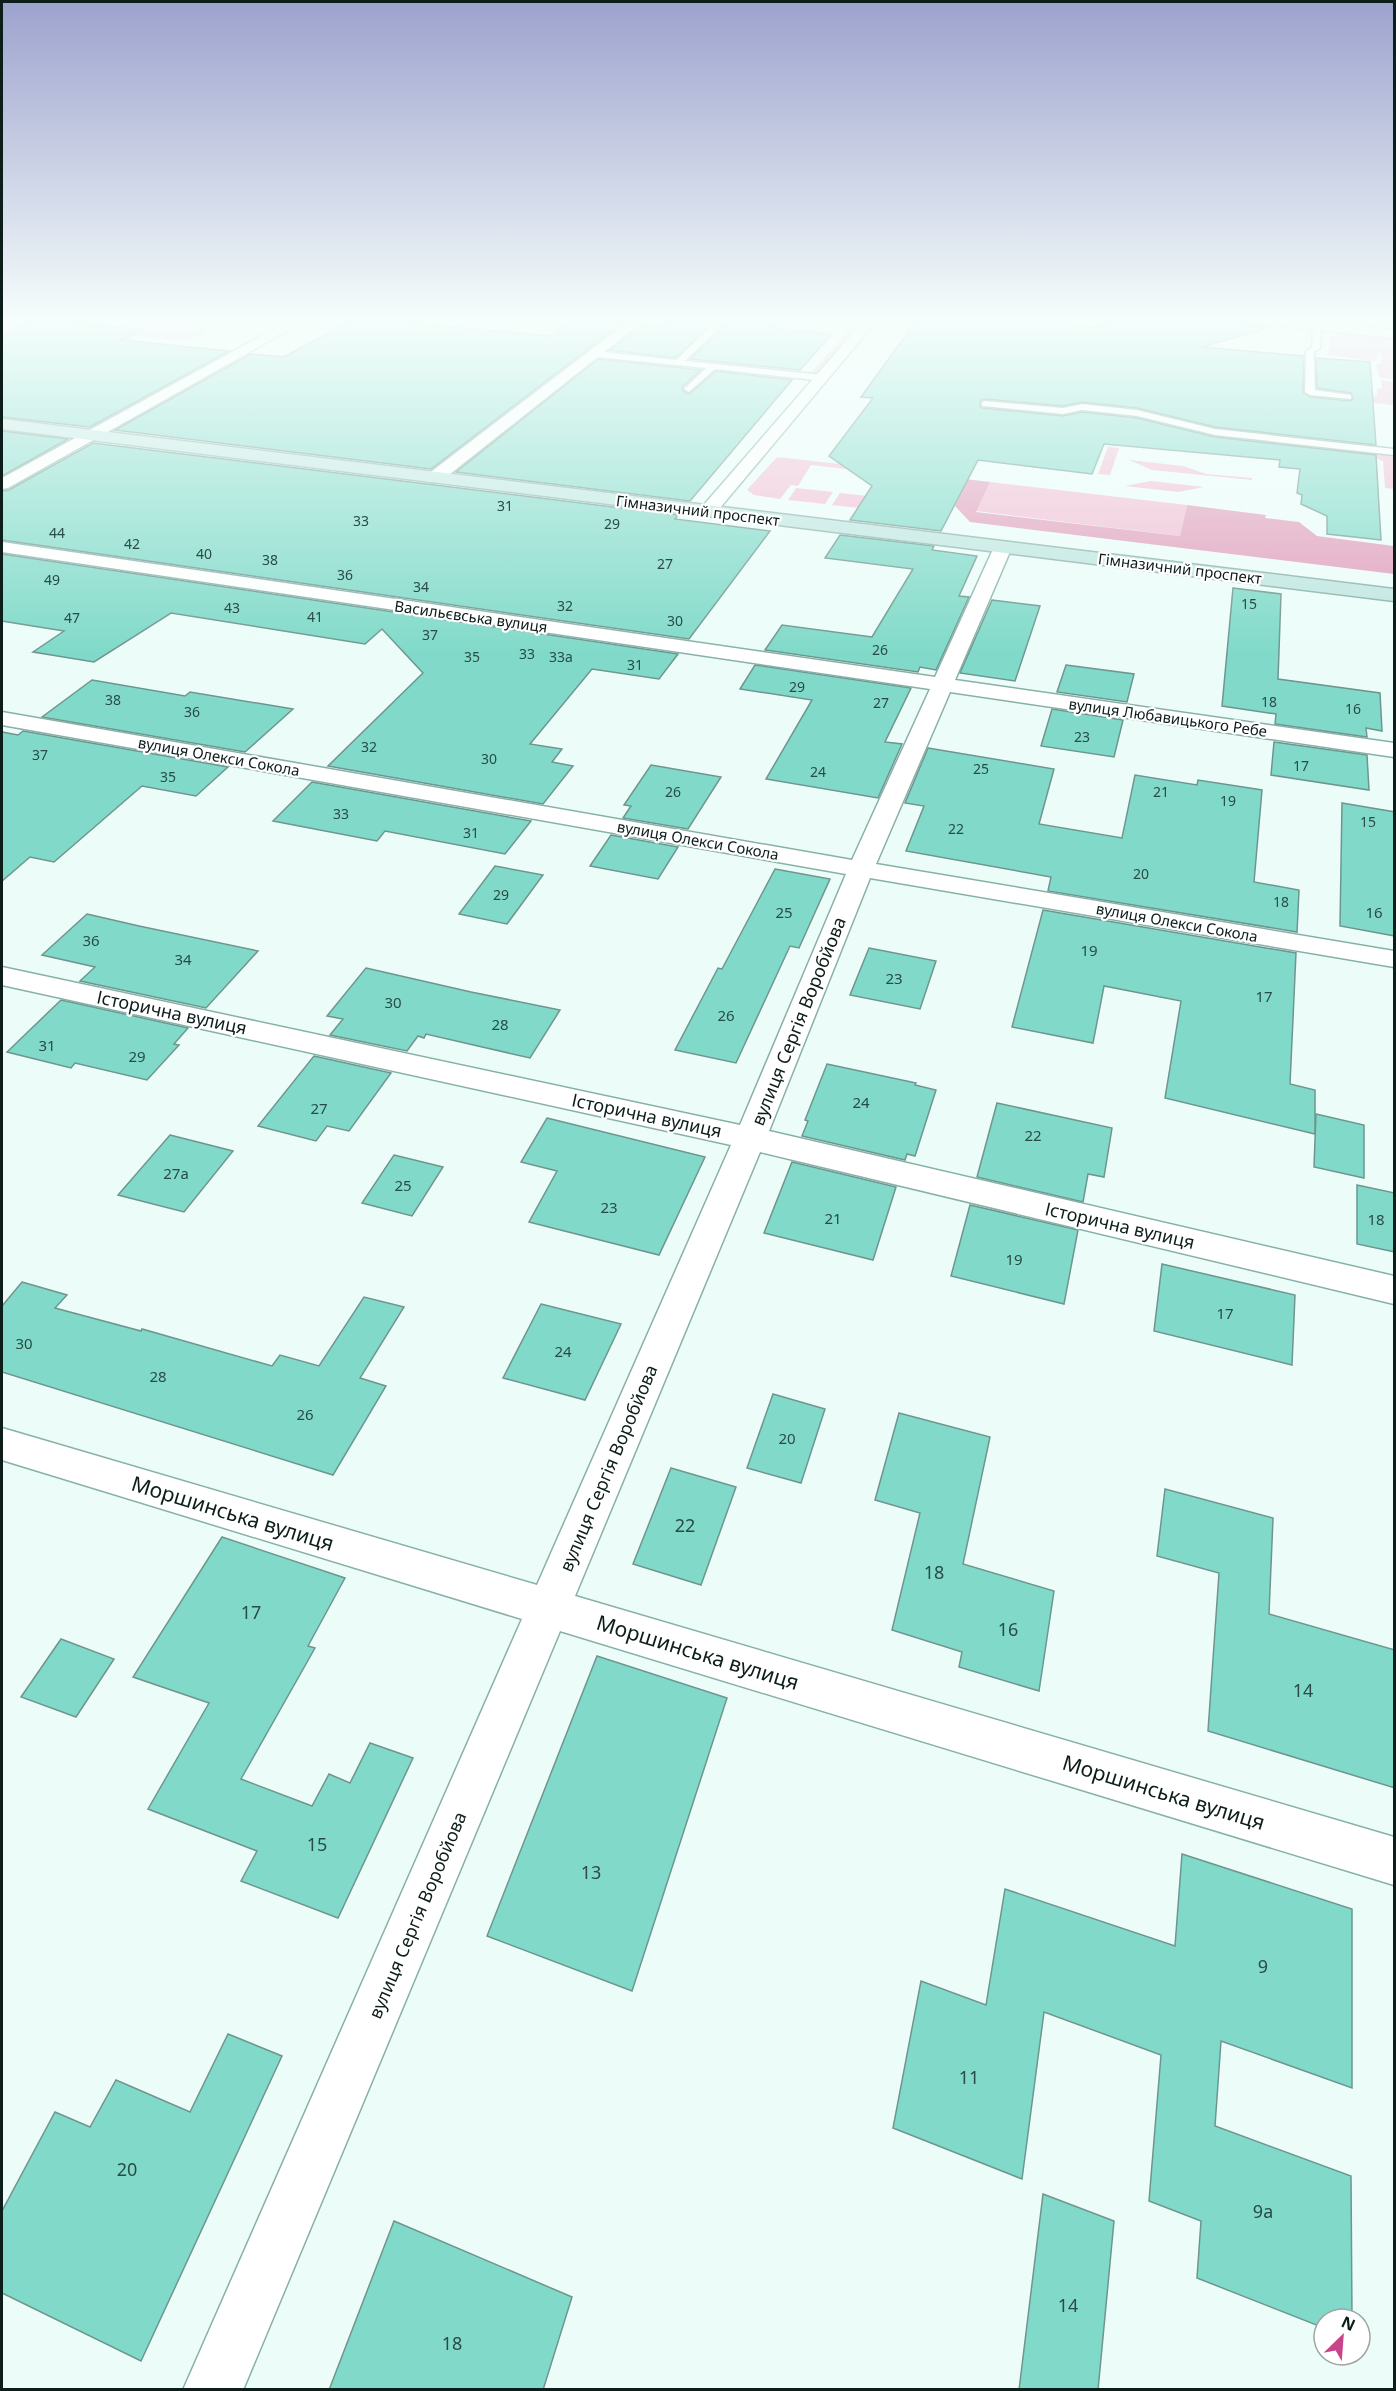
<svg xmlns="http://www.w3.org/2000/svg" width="1396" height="2391" viewBox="0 0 1396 2391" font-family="'Noto Sans',sans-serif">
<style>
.green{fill:#f2bdd3}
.forest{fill:#e19dbb}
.building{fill:#81dac9;stroke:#6e968e;stroke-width:1.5}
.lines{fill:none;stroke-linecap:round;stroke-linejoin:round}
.service-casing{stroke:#87b1a8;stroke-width:3}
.minor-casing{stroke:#87b1a8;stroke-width:3}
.secondary-casing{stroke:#87b1a8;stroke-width:3}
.service{fill:#fff;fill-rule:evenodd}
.minor{fill:#fff;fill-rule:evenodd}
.secondary{fill:#bfe6e0;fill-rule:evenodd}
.labels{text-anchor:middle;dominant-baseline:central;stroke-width:4.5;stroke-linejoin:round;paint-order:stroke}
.far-number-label{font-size:14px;fill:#294c46}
.far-street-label{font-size:15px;fill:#0c1d1a;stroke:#fff}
.number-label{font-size:15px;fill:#294c46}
.street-label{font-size:18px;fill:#0c1d1a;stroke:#fff}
.near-number-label{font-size:18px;fill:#294c46}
.near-street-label{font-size:21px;fill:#0c1d1a;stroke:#fff}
</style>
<rect width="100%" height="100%" fill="#ecfdf9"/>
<!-- green -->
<g class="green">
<path d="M 859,318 L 865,318 L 818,374 L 810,374 Z"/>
<path d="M 171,323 L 204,331 L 206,334 L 184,341 L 117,334 L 113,330 L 127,325 Z"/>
<path d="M 1344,333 L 1394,338 L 1394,379 L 1380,378 L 1376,364 L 1382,363 L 1382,353 L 1377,353 L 1377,359 L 1373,361 L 1328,355 L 1330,337 L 1343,335 Z"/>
<path d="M 1381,380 L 1394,382 L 1394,405 L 1373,403 L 1372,395 L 1377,396 L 1377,389 L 1382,388 Z"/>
<path d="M 1281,442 L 1394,454 L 1394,489 L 1385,488 L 1383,461 L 1373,457 L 1281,448 Z"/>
<path d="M 1108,447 L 1119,448 L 1110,475 L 1098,474 Z"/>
<path d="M 777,457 L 902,471 L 900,475 L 811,465 L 798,486 L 791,485 L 780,499 L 754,495 L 747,490 Z"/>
<path d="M 1129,460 L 1183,466 L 1206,474 L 1252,478 L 1252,480 L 1152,470 Z"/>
<path d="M 1151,481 L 1204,487 L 1178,492 L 1125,486 Z"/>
<path d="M 990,482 L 1187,505 L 1180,536 L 976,511 Z"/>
<path d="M 796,488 L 833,492 L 825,504 L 788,500 Z"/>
<path d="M 840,493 L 876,497 L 869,509 L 832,505 Z"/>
</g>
<!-- forest -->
<path class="forest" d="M 941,476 L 990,482 L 976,512 L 1180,536 L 1187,505 L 1266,515 L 1265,518 L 1299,522 L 1317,536 L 1394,546 L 1394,574 L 970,522 L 955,506 L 966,483 L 940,480 Z"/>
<!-- building -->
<g class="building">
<path d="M 355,318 L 551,336 L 573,319 L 622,323 L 431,469 L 115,430 L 251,354 L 284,357 Z"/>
<path d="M 697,318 L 783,318 L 773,328 L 832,334 L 800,370 L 690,359 L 722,329 L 722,326 L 714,323 L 675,358 L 610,350 L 641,325 L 661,327 L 671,319 L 694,321 Z"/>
<path d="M 918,318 L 1072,318 L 1071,324 L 1093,328 L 1105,326 L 1106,323 L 1085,318 L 1234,318 L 1242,324 L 1268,328 L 1203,347 L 1304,356 L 1303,392 L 1310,397 L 1351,401 L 1353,399 L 1351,393 L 1317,388 L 1316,358 L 1370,362 L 1376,445 L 1215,427 L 1137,408 L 1082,402 L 1063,406 L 985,399 L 980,401 L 980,406 L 982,408 L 1063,416 L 1082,412 L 1137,418 L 1215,437 L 1376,455 L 1381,540 L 1327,534 L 1327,516 L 1301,504 L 1302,495 L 1297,493 L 1300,469 L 1279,467 L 1280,460 L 1104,444 L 1092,474 L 978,460 L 941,531 L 850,520 L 872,486 L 829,456 L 873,398 L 861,397 Z"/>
<path d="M 37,319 L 143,330 L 121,340 L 229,351 L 90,427 L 2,417 L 2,334 Z"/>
<path d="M 598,359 L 701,370 L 682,387 L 683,391 L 689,394 L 716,371 L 792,380 L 690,501 L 456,472 Z"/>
<path d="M 2,431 L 68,439 L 2,476 Z"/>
<path d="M 93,443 L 678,515 L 675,519 L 770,531 L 689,639 L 2,540 L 2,491 L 9,490 Z"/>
<path d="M 840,535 L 934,546 L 932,550 L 977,556 L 959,596 L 969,597 L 936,670 L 920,667 L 918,672 L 765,650 L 782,625 L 872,637 L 913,569 L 825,558 Z"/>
<path d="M 2,554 L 678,654 L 659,679 L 592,669 L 530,744 L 562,749 L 552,762 L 573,766 L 543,804 L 328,766 L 423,673 L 382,629 L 365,644 L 171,613 L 94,662 L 33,652 L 64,631 L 2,621 Z"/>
<path d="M 1233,588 L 1281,594 L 1278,679 L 1380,693 L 1382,731 L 1366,728 L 1367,737 L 1275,724 L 1276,714 L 1222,706 Z"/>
<path d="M 992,600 L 1040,606 L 1015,681 L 960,673 Z"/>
<path d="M 755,665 L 911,688 L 885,742 L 902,744 L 878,798 L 766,779 L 812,700 L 740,689 Z"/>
<path d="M 1066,665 L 1134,674 L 1127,702 L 1057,692 Z"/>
<path d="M 92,680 L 185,696 L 190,692 L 293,709 L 245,752 L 42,717 Z"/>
<path d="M 1052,709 L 1123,720 L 1114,757 L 1041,746 Z"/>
<path d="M 23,731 L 228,767 L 196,796 L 142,786 L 54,862 L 30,857 L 2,881 L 2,732 L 18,735 Z"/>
<path d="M 1274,742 L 1367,755 L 1369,790 L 1271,775 Z"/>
<path d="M 928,748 L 1054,769 L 1039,824 L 1122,838 L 1135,775 L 1197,785 L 1198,780 L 1262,790 L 1254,882 L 1299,890 L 1297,932 L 1048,891 L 1051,877 L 906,851 L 924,806 L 905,803 Z"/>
<path d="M 651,765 L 721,777 L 688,829 L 623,818 L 631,806 L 624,805 Z"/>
<path d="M 312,782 L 531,821 L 505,854 L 385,831 L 377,841 L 273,821 Z"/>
<path d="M 1342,803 L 1395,812 L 1395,936 L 1340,926 Z"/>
<path d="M 611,835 L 678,847 L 658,879 L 590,866 Z"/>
<path d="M 495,866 L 543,875 L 507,924 L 459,914 Z"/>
<path d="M 775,869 L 830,879 L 799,948 L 790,946 L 736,1063 L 675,1050 L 718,968 L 722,969 Z"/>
<path d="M 1043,910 L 1296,953 L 1290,1084 L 1315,1090 L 1315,1134 L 1165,1098 L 1181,1001 L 1104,986 L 1093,1043 L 1012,1027 Z"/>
<path d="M 87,914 L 139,926 L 258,951 L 206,1008 L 80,981 L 95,967 L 42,955 Z"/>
<path d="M 869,948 L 936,961 L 920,1009 L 850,995 Z"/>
<path d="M 366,968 L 471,992 L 560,1010 L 530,1058 L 426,1034 L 424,1038 L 418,1036 L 407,1051 L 330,1035 L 343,1019 L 327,1016 Z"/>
<path d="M 61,1000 L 188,1028 L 174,1044 L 179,1045 L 147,1080 L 75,1063 L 71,1068 L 7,1052 Z"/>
<path d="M 314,1056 L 391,1073 L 349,1131 L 327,1126 L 316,1141 L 258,1126 Z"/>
<path d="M 827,1064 L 916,1083 L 915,1085 L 936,1090 L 915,1156 L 907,1154 L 905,1160 L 802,1136 L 808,1121 L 805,1120 Z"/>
<path d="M 997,1103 L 1112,1128 L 1104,1177 L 1088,1174 L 1083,1202 L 977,1177 Z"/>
<path d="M 1316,1114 L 1364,1125 L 1364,1178 L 1314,1167 Z"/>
<path d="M 547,1118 L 705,1157 L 659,1255 L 529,1222 L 557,1171 L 521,1162 Z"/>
<path d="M 170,1135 L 233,1151 L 184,1212 L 118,1195 Z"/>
<path d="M 394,1155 L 443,1167 L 412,1216 L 362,1203 Z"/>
<path d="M 792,1162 L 896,1187 L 873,1260 L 764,1233 Z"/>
<path d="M 1357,1185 L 1395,1193 L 1395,1252 L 1357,1244 Z"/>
<path d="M 970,1205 L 1078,1230 L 1064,1304 L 951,1276 Z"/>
<path d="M 1162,1264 L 1295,1295 L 1292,1365 L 1154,1331 Z"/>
<path d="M 22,1282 L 67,1295 L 55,1308 L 141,1331 L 142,1329 L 272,1366 L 280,1355 L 319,1366 L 364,1297 L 404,1307 L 360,1378 L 386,1386 L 333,1475 L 2,1372 L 2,1306 Z"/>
<path d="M 541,1304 L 621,1324 L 585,1400 L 503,1378 Z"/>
<path d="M 773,1394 L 825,1409 L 801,1483 L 747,1468 Z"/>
<path d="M 899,1413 L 990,1437 L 963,1564 L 1054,1591 L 1039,1691 L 959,1667 L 962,1652 L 892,1630 L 920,1513 L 875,1500 Z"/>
<path d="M 671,1468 L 736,1487 L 701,1585 L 633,1564 Z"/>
<path d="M 1165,1489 L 1273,1518 L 1269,1614 L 1395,1650 L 1395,1788 L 1208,1731 L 1219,1573 L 1157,1556 Z"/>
<path d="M 222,1537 L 345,1578 L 308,1646 L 315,1648 L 241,1779 L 312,1806 L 329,1774 L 350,1783 L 370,1743 L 413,1758 L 338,1918 L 241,1881 L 257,1851 L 148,1809 L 209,1703 L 133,1677 Z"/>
<path d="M 61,1639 L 114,1659 L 76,1717 L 21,1697 Z"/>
<path d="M 597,1656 L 727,1698 L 632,1991 L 487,1936 Z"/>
<path d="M 1182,1854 L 1352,1909 L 1352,2088 L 1221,2041 L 1215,2126 L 1351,2176 L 1352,2319 L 1324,2319 L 1324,2328 L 1197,2278 L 1201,2221 L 1149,2201 L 1161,2055 L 1044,2012 L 1022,2179 L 893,2128 L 921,1981 L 986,2005 L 1005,1889 L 1175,1946 Z"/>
<path d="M 228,2034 L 282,2056 L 141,2361 L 2,2293 L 2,2211 L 55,2112 L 90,2127 L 116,2080 L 190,2112 Z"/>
<path d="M 1043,2194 L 1114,2221 L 1098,2390 L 1019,2390 Z"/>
<path d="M 394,2221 L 572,2297 L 543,2390 L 329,2390 Z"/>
</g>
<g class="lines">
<!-- service casing -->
<g class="service-casing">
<g id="service">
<path d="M 1075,318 L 1083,318 L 1082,320 L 1104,324 C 1097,328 1079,326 1072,322 Z"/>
<path d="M 1317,324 L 1321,326 L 1320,348 L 1314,352 L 1315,390 L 1351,395 L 1351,399 L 1310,395 L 1305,392 L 1306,351 L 1312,347 L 1313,326 Z"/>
<path d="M 713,325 L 720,327 L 685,361 L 823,375 L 828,378 L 823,381 L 715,369 L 689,392 L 684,389 L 686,387 L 706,368 L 596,357 L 592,354 L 596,351 L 676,360 Z"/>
<path d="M 985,401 L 1063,408 L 1082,404 L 1137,410 L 1215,429 L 1394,449 L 1394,455 L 1215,435 L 1137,416 L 1082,410 L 1063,414 L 982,406 L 982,402 Z"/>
</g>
</g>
<!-- minor casing -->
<g class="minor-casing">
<g id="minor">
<path d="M 2,318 L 19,318 L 2,327 Z"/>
<path d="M 294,318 L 310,318 L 8,488 L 2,489 L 2,478 Z"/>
<path d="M 633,318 L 647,318 L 440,482 L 428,482 L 426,478 L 428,474 Z"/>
<path d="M 866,318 L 879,318 L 714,515 L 702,515 L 699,511 L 702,507 Z"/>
<path d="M 1236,318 L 1279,318 L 1394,330 L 1394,338 L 1242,322 Z"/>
<path d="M 2,542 L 935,677 L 994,547 L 997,543 L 1009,543 L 1012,547 L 955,680 L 1394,743 L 1394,757 L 950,692 L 876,864 L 1394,951 L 1394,967 L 870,878 L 769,1131 L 1394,1276 L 1394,1304 L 760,1152 L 575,1596 L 1394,1837 L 1394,1885 L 560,1631 L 243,2390 L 183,2390 L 522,1619 L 2,1460 L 2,1428 L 537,1585 L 731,1145 L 2,985 L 2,967 L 740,1125 L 846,874 L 2,725 L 2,712 L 852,860 L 930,689 L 2,552 Z"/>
</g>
</g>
<!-- secondary casing -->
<g class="secondary-casing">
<path id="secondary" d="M 2,419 L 1394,589 L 1394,601 L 2,429 Z"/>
</g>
<!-- service -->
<use href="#service" class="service"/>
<!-- minor -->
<use href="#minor" class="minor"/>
<!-- secondary -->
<use href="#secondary" class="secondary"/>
</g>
<!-- sky -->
<linearGradient id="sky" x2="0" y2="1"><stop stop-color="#9ca2cd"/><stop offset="0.49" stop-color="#f6fefc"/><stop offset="1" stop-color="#f6fefc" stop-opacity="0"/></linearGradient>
<rect width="1396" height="653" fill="url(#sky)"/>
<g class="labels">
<!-- far-number labels -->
<g class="far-number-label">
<text x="505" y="505">31</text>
<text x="361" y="520">33</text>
<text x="612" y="523">29</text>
<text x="57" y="532">44</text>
<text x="132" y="543">42</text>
<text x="204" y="553">40</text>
<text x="270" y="559">38</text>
<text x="665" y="563">27</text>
<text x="345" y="574">36</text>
<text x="52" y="579">49</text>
<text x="421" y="586">34</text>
<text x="1249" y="603">15</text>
<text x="565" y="605">32</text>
<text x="232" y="607">43</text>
<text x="315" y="616">41</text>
<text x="72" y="617">47</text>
<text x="675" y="620">30</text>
<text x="430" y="634">37</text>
<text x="880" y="649">26</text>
<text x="527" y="653">33</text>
<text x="472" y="656">35</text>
<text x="561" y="656">33а</text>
<text x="635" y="664">31</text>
<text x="797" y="686">29</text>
<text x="113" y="699">38</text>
<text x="1269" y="701">18</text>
<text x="881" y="702">27</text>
<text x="1353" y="708">16</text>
<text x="192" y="711">36</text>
<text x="1082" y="736">23</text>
<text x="369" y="746">32</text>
<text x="40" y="754">37</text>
<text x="489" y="758">30</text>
<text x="1301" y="765">17</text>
<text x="981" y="768">25</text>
<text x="818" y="771">24</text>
<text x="168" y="776">35</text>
<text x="673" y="791">26</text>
<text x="1161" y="791">21</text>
<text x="1228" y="800">19</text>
<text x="341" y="813">33</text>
<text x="1368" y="821">15</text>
<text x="956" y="828">22</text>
<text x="471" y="832">31</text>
<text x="1141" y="873">20</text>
<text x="501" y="894">29</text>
<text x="1281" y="901">18</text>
</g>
<!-- far-street labels -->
<g class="far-street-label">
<text transform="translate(698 510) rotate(7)">Гімназичний проспект</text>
<text transform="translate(1180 568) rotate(7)">Гімназичний проспект</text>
<text transform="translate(471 616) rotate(8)">Васильєвська вулиця</text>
<text transform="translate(1168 717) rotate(8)">вулиця Любавицького Ребе</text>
<text transform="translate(219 756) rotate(10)">вулиця Олекси Сокола</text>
<text transform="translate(698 840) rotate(10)">вулиця Олекси Сокола</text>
<text transform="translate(1177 922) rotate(10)">вулиця Олекси Сокола</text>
</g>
<!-- number labels -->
<g class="number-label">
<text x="784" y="912">25</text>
<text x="1374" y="912">16</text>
<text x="91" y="940">36</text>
<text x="1089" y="950">19</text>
<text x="183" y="959">34</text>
<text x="894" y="978">23</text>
<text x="1264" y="996">17</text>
<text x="393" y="1002">30</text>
<text x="726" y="1015">26</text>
<text x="500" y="1024">28</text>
<text x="47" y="1045">31</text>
<text x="137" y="1056">29</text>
<text x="861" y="1102">24</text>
<text x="319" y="1108">27</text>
<text x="1033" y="1135">22</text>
<text x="176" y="1173">27а</text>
<text x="403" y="1185">25</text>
<text x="609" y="1207">23</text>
<text x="833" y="1218">21</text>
<text x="1376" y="1219">18</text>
<text x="1014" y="1259">19</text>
<text x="1225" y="1313">17</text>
<text x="24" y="1343">30</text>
<text x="563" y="1351">24</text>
<text x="158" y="1376">28</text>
<text x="305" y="1414">26</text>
<text x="787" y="1438">20</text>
</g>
<!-- street labels -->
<g class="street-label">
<text transform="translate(172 1012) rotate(12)">Історична вулиця</text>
<text transform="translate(798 1021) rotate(-68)">вулиця Сергія Воробйова</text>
<text transform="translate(647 1115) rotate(12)">Історична вулиця</text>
<text transform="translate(1120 1225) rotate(13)">Історична вулиця</text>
<text transform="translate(608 1468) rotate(-67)">вулиця Сергія Воробйова</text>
<text transform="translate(417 1915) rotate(-67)">вулиця Сергія Воробйова</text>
</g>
<!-- near-number labels -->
<g class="near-number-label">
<text x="685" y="1525">22</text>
<text x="934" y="1572">18</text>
<text x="251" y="1612">17</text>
<text x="1008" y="1629">16</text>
<text x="1303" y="1690">14</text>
<text x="317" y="1844">15</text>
<text x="591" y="1872">13</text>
<text x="1263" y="1966">9</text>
<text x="969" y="2077">11</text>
<text x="127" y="2169">20</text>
<text x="1263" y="2211">9а</text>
<text x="1068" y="2305">14</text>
<text x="452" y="2343">18</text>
</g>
<!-- near-street labels -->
<g class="near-street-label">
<text transform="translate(233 1513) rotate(17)">Моршинська вулиця</text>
<text transform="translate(698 1652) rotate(17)">Моршинська вулиця</text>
<text transform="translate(1164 1792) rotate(17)">Моршинська вулиця</text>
</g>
</g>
<!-- border -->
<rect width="1396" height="2391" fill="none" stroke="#0c1d1a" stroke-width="6"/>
<!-- north arrow -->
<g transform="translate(1342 2337) rotate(25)"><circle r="28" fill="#ffffff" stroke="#9ea5a3" stroke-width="1.5"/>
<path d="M0-4.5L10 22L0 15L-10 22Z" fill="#c9458a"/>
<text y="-9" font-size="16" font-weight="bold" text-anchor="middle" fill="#0c1d1a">N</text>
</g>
</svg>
